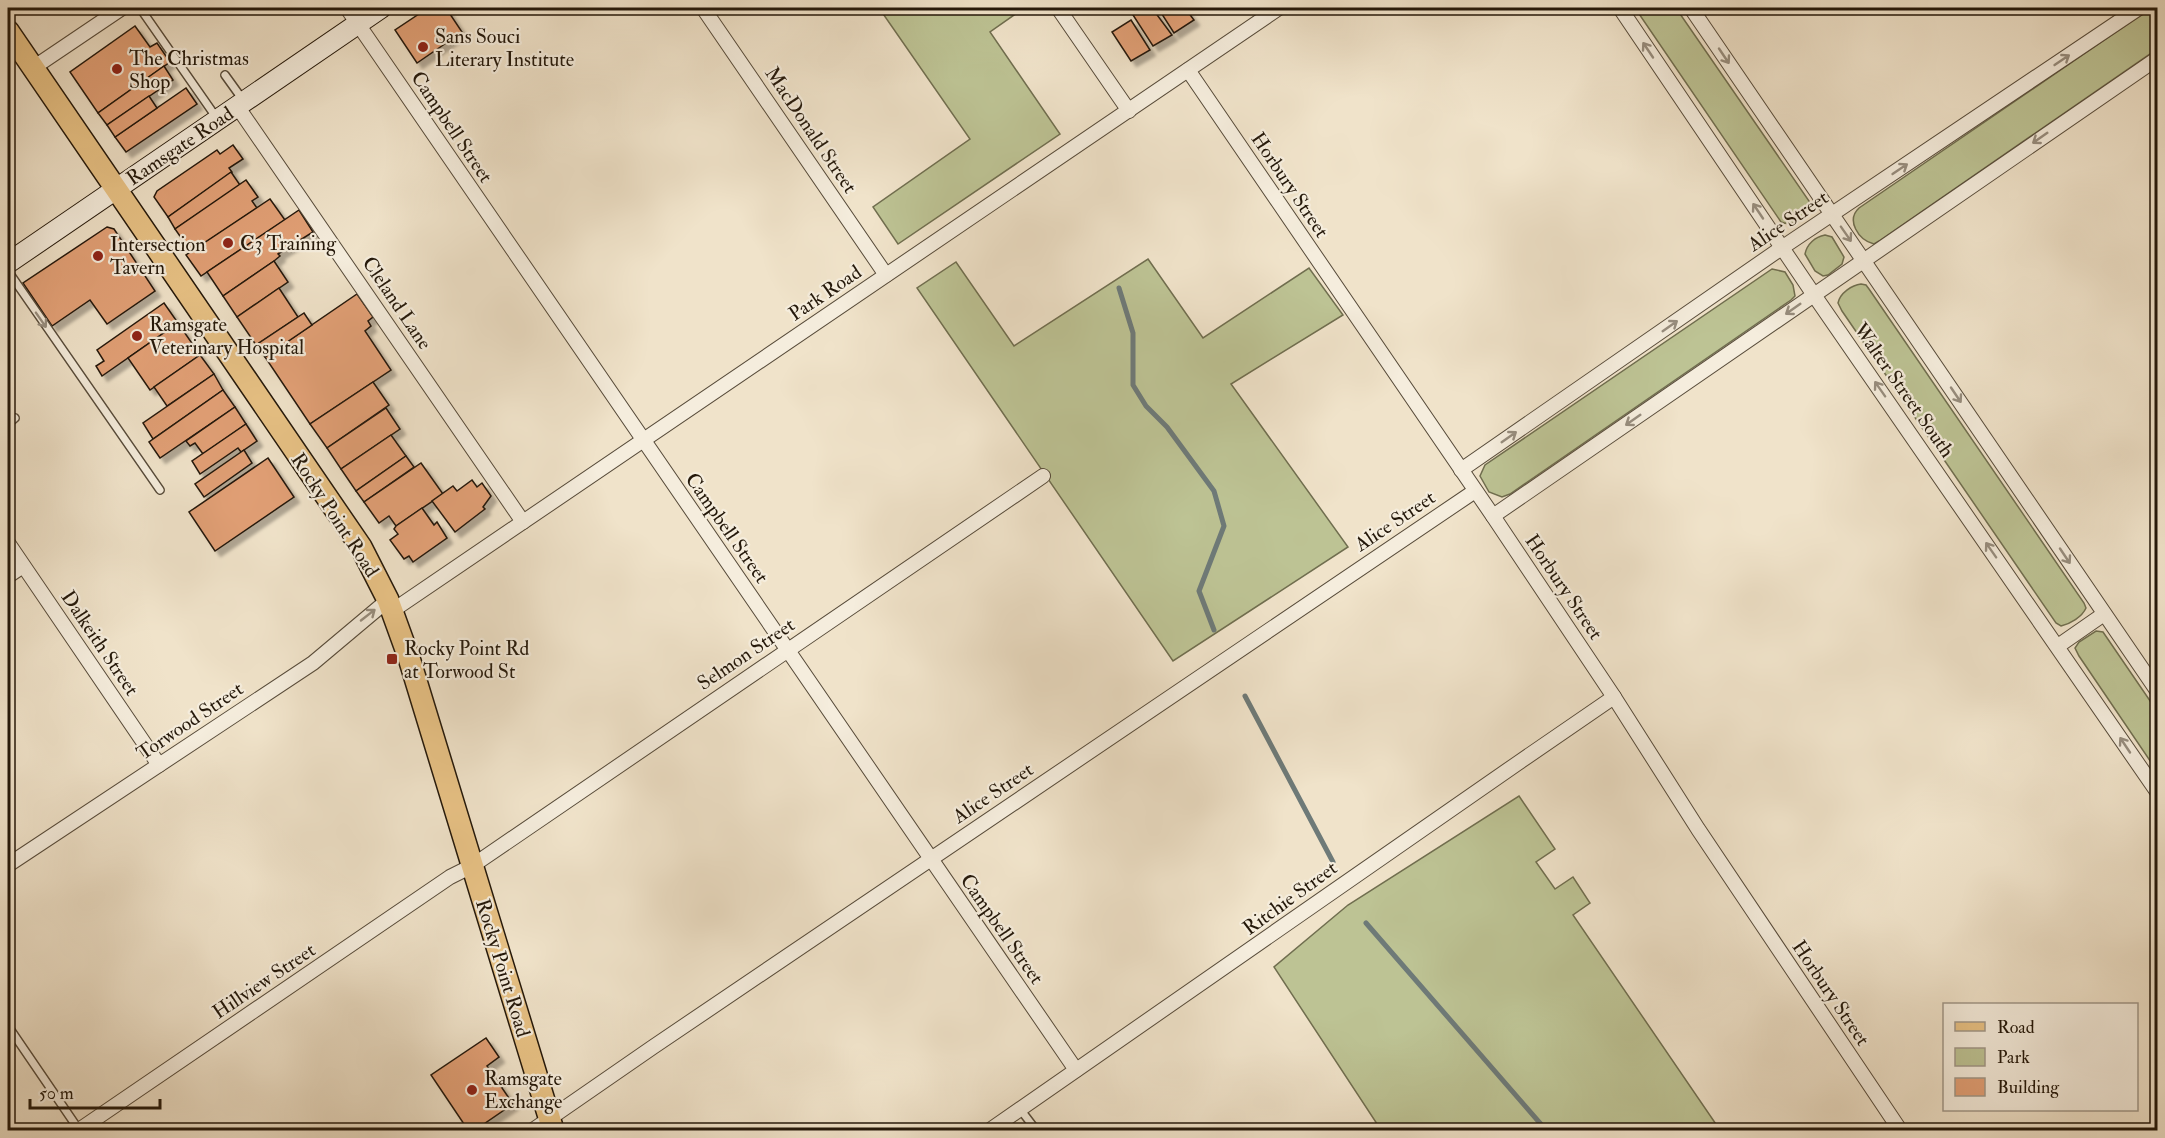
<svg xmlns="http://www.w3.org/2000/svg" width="2165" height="1138" viewBox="0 0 2165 1138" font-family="'IM FELL Double Pica',serif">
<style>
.green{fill:#bdc394;stroke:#706e4f;stroke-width:1.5}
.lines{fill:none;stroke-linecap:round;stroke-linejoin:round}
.stream{stroke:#6e7a78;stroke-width:5}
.building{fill:#e2a076;stroke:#24180a;stroke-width:1.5;filter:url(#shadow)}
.service-casing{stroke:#574b3a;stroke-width:10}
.minor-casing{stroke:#574b3a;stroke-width:16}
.secondary-casing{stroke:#24180a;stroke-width:22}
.primary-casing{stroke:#24180a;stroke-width:24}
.service{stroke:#f5eddd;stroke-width:7}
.minor{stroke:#f5eddd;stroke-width:14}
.secondary{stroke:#f5eddd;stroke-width:20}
.primary{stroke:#e8c285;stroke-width:21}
.oneway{stroke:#978d7e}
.poi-dot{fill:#8f2418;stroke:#f5eddd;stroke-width:2}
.labels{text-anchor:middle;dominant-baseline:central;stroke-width:4.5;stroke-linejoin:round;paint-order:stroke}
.poi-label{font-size:20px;fill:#24180a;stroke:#f5eddd;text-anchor:start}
.street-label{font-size:20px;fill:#24180a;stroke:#f5eddd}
</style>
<defs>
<filter id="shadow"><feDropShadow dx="5.5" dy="5.5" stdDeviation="1.5" flood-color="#0004"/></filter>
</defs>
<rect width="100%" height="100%" fill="#f0e3ca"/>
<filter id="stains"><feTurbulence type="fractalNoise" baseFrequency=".00333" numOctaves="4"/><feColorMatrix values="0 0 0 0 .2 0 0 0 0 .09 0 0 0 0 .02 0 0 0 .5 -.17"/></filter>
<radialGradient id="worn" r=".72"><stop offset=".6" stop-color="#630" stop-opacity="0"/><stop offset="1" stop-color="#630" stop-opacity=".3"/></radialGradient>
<!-- green -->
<g class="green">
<path d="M 879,8 L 1024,8 L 990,32 L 1060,134 L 898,244 L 873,207 L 970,139 Z"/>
<path d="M 1635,8 L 1676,8 L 1809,201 C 1814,214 1794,228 1781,222 Z"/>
<path d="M 2151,8 L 2157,8 L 2157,49 L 1879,241 L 1874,244 C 1858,240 1846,220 1859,208 Z"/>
<path d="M 1825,235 L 1832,237 L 1844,257 L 1842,264 L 1828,275 L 1823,276 L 1815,271 L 1805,254 C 1807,244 1815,237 1825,235 Z"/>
<path d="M 1148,259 L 1203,338 L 1309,268 L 1343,315 L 1231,384 L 1348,547 L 1173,661 L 917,288 L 956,262 L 1014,346 Z"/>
<path d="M 1772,269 L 1785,272 L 1793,285 L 1795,296 L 1791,300 L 1510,494 L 1502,497 L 1489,492 L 1480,476 L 1485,465 Z"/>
<path d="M 1861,284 L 1866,285 L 1869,289 L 2084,603 L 2086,608 C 2082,617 2070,624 2061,626 L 2056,623 L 1842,311 L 1838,303 C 1840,293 1852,285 1861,284 Z"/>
<path d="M 2096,631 L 2103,632 L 2157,711 L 2157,771 L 2079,656 L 2075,648 L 2079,642 Z"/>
<path d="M 1519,796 L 1555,849 L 1536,862 L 1555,889 L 1573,877 L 1590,903 L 1573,915 L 1720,1130 L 1381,1130 L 1274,967 L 1348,905 Z"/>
</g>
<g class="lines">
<!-- stream -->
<g class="stream">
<path d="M 1119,288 L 1133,333 L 1133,385 L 1146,406 L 1167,427 L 1214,491 L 1224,526 L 1199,591 L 1214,630"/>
<path d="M 1245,696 L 1333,862"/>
<path d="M 1366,923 L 1546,1130"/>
</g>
</g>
<!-- building -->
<g class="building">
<path d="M 428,8 L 446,8 L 462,32 L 417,63 L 395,30 Z"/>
<path d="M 1144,8 L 1152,8 L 1172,35 L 1153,46 L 1133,15 Z"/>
<path d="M 1158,8 L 1185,8 L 1194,20 L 1174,33 Z"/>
<path d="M 1131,20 L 1150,50 L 1131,61 L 1112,32 Z"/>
<path d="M 135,26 L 150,47 L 157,43 L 170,62 L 98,113 L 70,72 Z"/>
<path d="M 164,66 L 173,80 L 107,125 L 98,113 Z"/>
<path d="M 186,88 L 197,104 L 126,152 L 115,137 Z"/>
<path d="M 149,96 L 157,108 L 115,137 L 107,125 Z"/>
<path d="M 233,145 L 243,159 L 229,168 L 232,172 L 168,217 L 154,197 L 157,191 L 217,150 L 220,154 Z"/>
<path d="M 231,172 L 240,185 L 175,229 L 168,217 Z"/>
<path d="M 246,180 L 258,197 L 252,201 L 257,208 L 191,252 L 175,229 Z"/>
<path d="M 270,199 L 285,220 L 201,276 L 186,255 Z"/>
<path d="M 299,210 L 313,232 L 278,254 L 280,256 L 274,261 L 223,296 L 207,272 Z"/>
<path d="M 107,227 L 114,229 L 155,291 L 107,324 L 90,300 L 52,326 L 23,283 Z"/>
<path d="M 274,261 L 288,282 L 237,317 L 223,296 Z"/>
<path d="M 279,288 L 298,317 L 256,345 L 237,317 Z"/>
<path d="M 357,294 L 373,317 L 368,321 L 371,326 L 365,331 L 391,370 L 310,424 L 265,357 Z"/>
<path d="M 164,303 L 178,323 L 102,376 L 96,366 L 104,361 L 97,350 Z"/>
<path d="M 304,313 L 312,325 L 265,357 L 256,345 Z"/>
<path d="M 178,323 L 200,355 L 150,390 L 128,358 Z"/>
<path d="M 200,355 L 214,374 L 167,406 L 154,387 Z"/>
<path d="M 214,374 L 223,390 L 153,439 L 143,423 Z"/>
<path d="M 373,382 L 389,405 L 327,448 L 310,424 Z"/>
<path d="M 223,390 L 235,407 L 160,458 L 149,442 Z"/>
<path d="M 235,407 L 246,424 L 203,454 L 195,443 L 190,446 L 186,441 Z"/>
<path d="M 386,408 L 400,429 L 341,469 L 327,448 Z"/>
<path d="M 246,424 L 257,441 L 241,452 L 238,448 L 200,474 L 192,461 Z"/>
<path d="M 391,435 L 406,456 L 356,491 L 341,469 Z"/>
<path d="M 244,450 L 252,463 L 204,497 L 195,484 Z"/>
<path d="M 406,456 L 414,467 L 364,502 L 356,491 Z"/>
<path d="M 268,458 L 294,497 L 215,551 L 189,512 Z"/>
<path d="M 421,463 L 443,494 L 396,526 L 389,516 L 379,523 L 364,502 Z"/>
<path d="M 472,480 L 477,487 L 482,483 L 491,496 L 483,507 L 485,509 L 455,532 L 432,501 L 453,486 L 457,491 Z"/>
<path d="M 422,508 L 434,525 L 437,522 L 447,538 L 413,562 L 409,556 L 404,559 L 390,540 L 398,534 L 394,529 L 396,526 Z"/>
<path d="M 486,1038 L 499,1057 L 487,1066 L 513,1104 L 475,1130 L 468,1130 L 431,1075 Z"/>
</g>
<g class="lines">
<!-- service casing -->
<g class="service-casing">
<g id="service">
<path d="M 140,8 L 216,117"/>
<path d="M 225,75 L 243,100"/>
<path d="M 8,271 L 160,490"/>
<path d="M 8,424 L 15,418"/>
<path d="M 8,1026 L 79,1130"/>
<path d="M 1020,1109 L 1036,1130"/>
</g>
</g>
<!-- minor casing -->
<g class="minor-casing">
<g id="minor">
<path d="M 347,8 L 1076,1070"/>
<path d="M 703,8 L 886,275"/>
<path d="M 1058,8 L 1129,111"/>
<path d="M 1620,8 L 1814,295 L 2158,793"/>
<path d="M 1691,8 L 2158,692"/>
<path d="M 33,68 L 122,8"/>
<path d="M 1188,70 L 1493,516 L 1614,697 L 1698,829 L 1900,1130"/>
<path d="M 237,106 L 523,522"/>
<path d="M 1461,470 L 1783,247 L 2139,8"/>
<path d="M 1493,516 L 2158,58"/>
<path d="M 8,543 L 159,765"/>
<path d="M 8,576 L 23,566"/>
<path d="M 392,611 L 1279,8"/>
<path d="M 2058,646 L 2104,614"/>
<path d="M 8,865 L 313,663 L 388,600"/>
<path d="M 79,1130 L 450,877 L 472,866 L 1043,476"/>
<path d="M 533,1130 L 653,1047 L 1475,491"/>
<path d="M 990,1130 C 1198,986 1405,840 1614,697"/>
</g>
</g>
<!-- secondary casing -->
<g class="secondary-casing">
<path id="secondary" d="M 8,263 L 381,8"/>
</g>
<!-- primary casing -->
<g class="primary-casing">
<path id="primary" d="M 8,31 L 361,547 L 388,600 L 409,658 L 553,1130"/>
</g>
<!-- service -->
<use href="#service" class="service"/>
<!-- minor -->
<use href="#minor" class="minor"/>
<!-- secondary -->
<use href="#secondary" class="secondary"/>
<!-- primary -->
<use href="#primary" class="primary"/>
</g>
<!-- one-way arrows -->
<defs><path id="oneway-shaft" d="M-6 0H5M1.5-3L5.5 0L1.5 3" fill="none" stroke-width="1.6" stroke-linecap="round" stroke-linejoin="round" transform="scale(1.5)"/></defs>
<g class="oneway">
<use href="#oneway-shaft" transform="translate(1648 50) rotate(-124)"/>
<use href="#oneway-shaft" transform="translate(1724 56) rotate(56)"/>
<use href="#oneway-shaft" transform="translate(2062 60) rotate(-34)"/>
<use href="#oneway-shaft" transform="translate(2040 138) rotate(145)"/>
<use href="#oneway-shaft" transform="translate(1900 169) rotate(-34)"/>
<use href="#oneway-shaft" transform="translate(1758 211) rotate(-124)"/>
<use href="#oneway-shaft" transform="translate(1846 234) rotate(55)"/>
<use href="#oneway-shaft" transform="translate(1793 309) rotate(145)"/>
<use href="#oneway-shaft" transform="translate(41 320) rotate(55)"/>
<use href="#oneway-shaft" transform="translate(1670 326) rotate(-35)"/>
<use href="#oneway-shaft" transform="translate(1880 389) rotate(-125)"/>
<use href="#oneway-shaft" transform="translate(1956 395) rotate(56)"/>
<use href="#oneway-shaft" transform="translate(1633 420) rotate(145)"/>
<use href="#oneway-shaft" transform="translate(1509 437) rotate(-35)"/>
<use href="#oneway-shaft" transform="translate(1991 550) rotate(-125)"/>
<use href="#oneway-shaft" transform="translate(2065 556) rotate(56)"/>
<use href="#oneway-shaft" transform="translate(368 615) rotate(-38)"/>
<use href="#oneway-shaft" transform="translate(2125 745) rotate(-124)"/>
</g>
<!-- markers -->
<g class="poi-dot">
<circle cx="423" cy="47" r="6"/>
<circle cx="117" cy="69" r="6"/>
<circle cx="228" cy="243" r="6"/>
<circle cx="98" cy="256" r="6"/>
<circle cx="137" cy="336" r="6"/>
<rect x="386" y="653" width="12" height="12" rx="3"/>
<circle cx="472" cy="1090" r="6"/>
</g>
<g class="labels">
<!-- poi labels -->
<g class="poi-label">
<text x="435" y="36">Sans Souci<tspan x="435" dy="23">Literary Institute</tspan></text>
<text x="129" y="58">The Christmas<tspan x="129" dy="23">Shop</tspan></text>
<text x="240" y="243">C3 Training</text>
<text x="110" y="244">Intersection<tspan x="110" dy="23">Tavern</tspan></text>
<text x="149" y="324">Ramsgate<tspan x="149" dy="23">Veterinary Hospital</tspan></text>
<text x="404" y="648">Rocky Point Rd<tspan x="404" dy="23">at Torwood St</tspan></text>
<text x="484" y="1078">Ramsgate<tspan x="484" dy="23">Exchange</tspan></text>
</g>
<!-- street labels -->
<g class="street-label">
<text transform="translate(452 127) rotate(56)">Campbell Street</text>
<text transform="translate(811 130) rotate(56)">MacDonald Street</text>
<text transform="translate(180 146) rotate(-34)">Ramsgate Road</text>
<text transform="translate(1290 185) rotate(56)">Horbury Street</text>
<text transform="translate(1788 221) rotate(-34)">Alice Street</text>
<text transform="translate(825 293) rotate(-34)">Park Road</text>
<text transform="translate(397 303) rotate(56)">Cleland Lane</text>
<text transform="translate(1904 390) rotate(55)">Walter Street South</text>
<text transform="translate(335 515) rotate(57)">Rocky Point Road</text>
<text transform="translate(1395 521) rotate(-34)">Alice Street</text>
<text transform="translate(727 528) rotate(55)">Campbell Street</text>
<text transform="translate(1564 587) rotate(56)">Horbury Street</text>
<text transform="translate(100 643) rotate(56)">Dalkeith Street</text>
<text transform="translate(746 654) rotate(-34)">Selmon Street</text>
<text transform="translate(190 721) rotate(-34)">Torwood Street</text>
<text transform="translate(993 793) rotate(-34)">Alice Street</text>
<text transform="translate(1290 898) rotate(-36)">Ritchie Street</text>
<text transform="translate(1002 929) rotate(55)">Campbell Street</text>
<text transform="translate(503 968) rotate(73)">Rocky Point Road</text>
<text transform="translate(264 981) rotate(-34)">Hillview Street</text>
<text transform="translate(1831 993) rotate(56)">Horbury Street</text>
</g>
</g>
<!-- margin -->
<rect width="2165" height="1138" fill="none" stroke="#f0e3ca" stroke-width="30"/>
<rect x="9" y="9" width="2147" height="1120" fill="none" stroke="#24180a" stroke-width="3"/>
<rect x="15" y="15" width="2135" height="1108" fill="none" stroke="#24180a" stroke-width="1.5"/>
<!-- legend -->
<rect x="1943" y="1003" width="195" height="108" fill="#f5eddd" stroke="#a19889" stroke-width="1.5"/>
<rect x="1955" y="1022" width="30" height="9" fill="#e8c285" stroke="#a19889" stroke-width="1.5"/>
<text x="1997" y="1033" font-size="18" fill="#24180a">Road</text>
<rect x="1955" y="1048" width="30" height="18" fill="#bdc394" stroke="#a19889" stroke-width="1.5"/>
<text x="1997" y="1063" font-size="18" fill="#24180a">Park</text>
<rect x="1955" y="1078" width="30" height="18" fill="#e2a076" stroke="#a19889" stroke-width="1.5"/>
<text x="1997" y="1093" font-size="18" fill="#24180a">Building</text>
<!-- scale -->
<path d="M30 1099v9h130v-9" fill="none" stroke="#24180a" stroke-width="3"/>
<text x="39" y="1099" font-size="18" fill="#24180a" stroke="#f5eddd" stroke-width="4.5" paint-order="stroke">50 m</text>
<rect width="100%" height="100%" filter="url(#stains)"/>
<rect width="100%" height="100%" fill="url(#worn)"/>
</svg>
